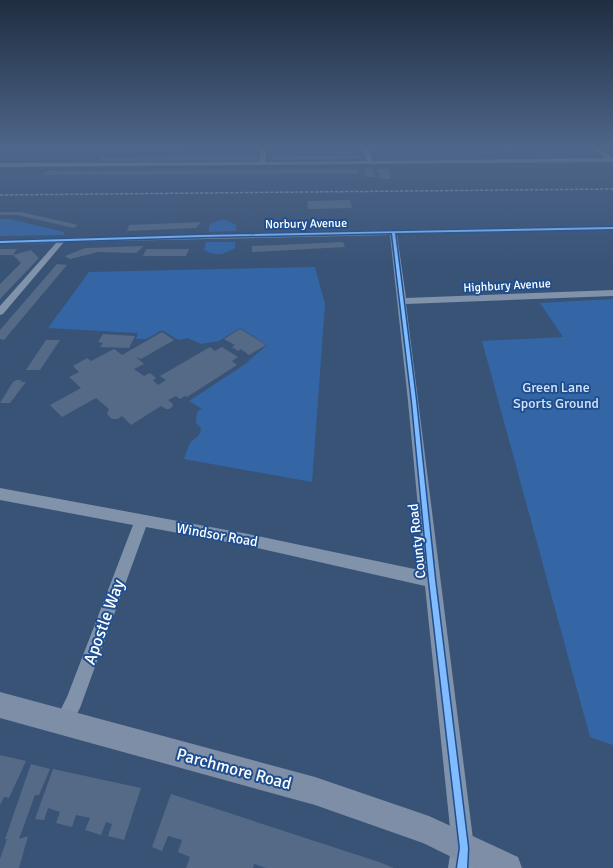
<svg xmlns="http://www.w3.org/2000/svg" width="613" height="868" viewBox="0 0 613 868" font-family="Signika,sans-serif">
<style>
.green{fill:#3466a6}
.building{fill:#556a86}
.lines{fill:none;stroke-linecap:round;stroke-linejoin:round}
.minor{fill:#8193aa;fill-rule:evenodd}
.tertiary{fill:#8193aa;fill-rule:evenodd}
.secondary{fill:#7d8ea6;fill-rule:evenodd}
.rail{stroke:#8193a9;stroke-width:1.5;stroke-dasharray:3.5 1.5;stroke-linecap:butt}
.cycleway-casing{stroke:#204f90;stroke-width:3}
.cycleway{fill:#80bcff;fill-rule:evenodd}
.labels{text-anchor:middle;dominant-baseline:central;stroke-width:4;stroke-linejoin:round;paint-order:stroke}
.far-street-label{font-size:12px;fill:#fff;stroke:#204f90}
.park-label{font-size:14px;fill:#d5e5f9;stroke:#204f90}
.street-label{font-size:14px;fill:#fff;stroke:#204f90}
.near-street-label{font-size:17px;fill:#fff;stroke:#204f90}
</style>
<rect width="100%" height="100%" fill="#395377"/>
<!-- green -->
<g class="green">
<path d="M 0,146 L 220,146 L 219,148 L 0,149 Z"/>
<path d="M 0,219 L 10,219 L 64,232 L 64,235 L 0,236 Z"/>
<path d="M 219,220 L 226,220 L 236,225 L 236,231 L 209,232 L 209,225 Z"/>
<path d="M 206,242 L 235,242 L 235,248 C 221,255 218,257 204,250 Z"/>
<path d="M 315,267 L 325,304 L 312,482 L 184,459 C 186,454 188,446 191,442 C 196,437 200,437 201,428 L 196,423 L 197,412 L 202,409 L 189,401 L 244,365 L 267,345 L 240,328 L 219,341 L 201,344 L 188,338 L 178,340 L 162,330 L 146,339 L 136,339 L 138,333 L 48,328 L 89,272 Z"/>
<path d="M 613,299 L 613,745 L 590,737 L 482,341 L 563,337 L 540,303 Z"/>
</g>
<!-- building -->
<g class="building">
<path d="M 360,155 L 364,159 L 272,160 L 272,156 Z"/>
<path d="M 258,156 L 257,161 L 99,161 L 102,157 Z"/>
<path d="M 357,169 L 358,174 L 42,175 L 47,171 Z"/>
<path d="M 364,169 L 373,169 L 375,177 L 366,177 Z"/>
<path d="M 377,169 L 388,169 L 391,179 L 380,179 Z"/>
<path d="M 350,200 L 352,208 L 308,209 L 307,201 Z"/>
<path d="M 0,212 L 21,212 L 78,225 L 74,228 L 17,215 L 0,215 Z"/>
<path d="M 201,222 L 196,228 L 127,231 L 129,225 Z"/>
<path d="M 343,242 L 345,247 L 252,252 L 252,246 Z"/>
<path d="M 144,246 L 136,253 L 98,252 L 70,259 L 65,256 L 85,248 Z"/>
<path d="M 0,249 L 17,249 L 13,255 L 0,255 Z"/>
<path d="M 146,249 L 189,249 L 186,256 L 143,256 Z"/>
<path d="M 31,250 L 39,258 L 0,299 L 0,284 L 21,263 L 13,255 Z"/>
<path d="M 57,264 L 67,265 L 4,340 L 0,339 L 0,330 Z"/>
<path d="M 240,329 L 266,345 L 249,355 L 241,349 L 238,351 L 232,347 L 235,345 L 224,339 Z"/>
<path d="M 162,332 L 174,340 L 141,359 L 136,357 L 144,364 L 134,369 L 144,376 L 150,373 L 156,378 L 153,380 L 158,385 L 166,380 L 160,376 L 210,347 L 215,351 L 222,347 L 238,357 L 232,361 L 237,365 L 187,397 L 185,396 L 180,399 L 176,396 L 168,400 L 173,404 L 172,407 L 169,409 L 166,409 L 161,406 L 131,425 L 122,416 L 118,419 L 112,419 L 107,414 L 109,409 L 96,398 L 62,417 L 50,405 L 81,388 L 69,377 L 79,372 L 73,366 L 87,358 L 91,361 L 114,349 L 122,355 Z"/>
<path d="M 103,334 L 135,336 L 129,348 L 100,347 L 103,343 L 98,342 Z"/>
<path d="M 46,340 L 60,340 L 40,370 L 26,370 Z"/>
<path d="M 17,380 L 22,380 L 20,382 L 26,382 L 10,403 L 0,403 L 13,382 Z"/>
<path d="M 0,755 L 26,761 L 9,798 L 4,797 L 0,805 Z"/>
<path d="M 31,764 L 50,769 L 39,795 L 35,795 L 19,839 L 28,836 L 19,868 L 0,868 L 0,859 L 7,839 L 5,839 Z"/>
<path d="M 53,769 L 141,788 L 124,840 L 108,836 L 112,824 L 106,822 L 101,835 L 85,830 L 90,818 L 76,815 L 72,827 L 56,823 L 60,812 L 48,808 L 44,820 L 35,819 Z"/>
<path d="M 171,794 L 379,862 L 394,868 L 266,868 L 254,864 L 253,868 L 186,868 L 190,857 L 178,852 L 182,840 L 168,836 L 162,851 L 152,847 Z"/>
</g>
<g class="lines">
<!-- minor -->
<g class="minor">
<path d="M 261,146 L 267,146 L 265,162 L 367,161 L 361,146 L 367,146 L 373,161 L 605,158 L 590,146 L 596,146 L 613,158 L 613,162 L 0,167 L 0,163 L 259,162 Z"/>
<path d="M 613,226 L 613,230 L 397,234 L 406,298 L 613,290 L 613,296 L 406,304 L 474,847 L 470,854 L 463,858 L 456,854 L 452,847 L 425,586 L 248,546 L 146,527 L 80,708 L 70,727 L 64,730 L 58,727 L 55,721 L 67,697 L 133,525 L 0,500 L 0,488 L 248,534 L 424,571 L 408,401 L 390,235 L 64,242 L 3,314 L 0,315 L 0,306 L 56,243 L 0,244 L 0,240 L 201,234 Z"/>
</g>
<!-- tertiary -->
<path class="tertiary" d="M 464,835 L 473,839 L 477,848 L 476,868 L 448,868 L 451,848 L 455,839 Z"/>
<!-- secondary -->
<path class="secondary" d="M 0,692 L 315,777 L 429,816 L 518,857 L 522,868 L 474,868 L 423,843 L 315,805 L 0,718 Z"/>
<!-- rail -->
<path class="rail" d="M 0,195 L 613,189"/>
<!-- cycleway casing -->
<g class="cycleway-casing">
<path id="cycleway" d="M 613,227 L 613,229 L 395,233 L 416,401 L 435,580 L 468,848 L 467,868 L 457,868 L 460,848 L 429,580 L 412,401 L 392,233 L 201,237 L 0,243 L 0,241 L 201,235 Z"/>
</g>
<!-- cycleway -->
<use href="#cycleway" class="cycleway"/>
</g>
<!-- sky -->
<linearGradient id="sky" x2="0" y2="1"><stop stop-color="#1f2e41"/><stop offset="0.55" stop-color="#4e668a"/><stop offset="1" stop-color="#4e668a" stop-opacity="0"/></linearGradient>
<rect width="613" height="267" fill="url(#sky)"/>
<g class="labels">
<!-- far-street labels -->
<g class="far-street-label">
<text transform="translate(306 224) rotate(-1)">Norbury Avenue</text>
<text transform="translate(507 286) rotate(-3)">Highbury Avenue</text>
</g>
<!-- park labels -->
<g class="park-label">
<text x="556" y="387">Green Lane<tspan x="556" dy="16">Sports Ground</tspan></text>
</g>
<!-- street labels -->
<g class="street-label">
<text transform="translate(217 535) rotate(10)">Windsor Road</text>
<text transform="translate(417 541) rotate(-96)">County Road</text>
</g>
<!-- near-street labels -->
<g class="near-street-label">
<text transform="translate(104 622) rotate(-70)">Apostle Way</text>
<text transform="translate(234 769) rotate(15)">Parchmore Road</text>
</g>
</g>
</svg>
